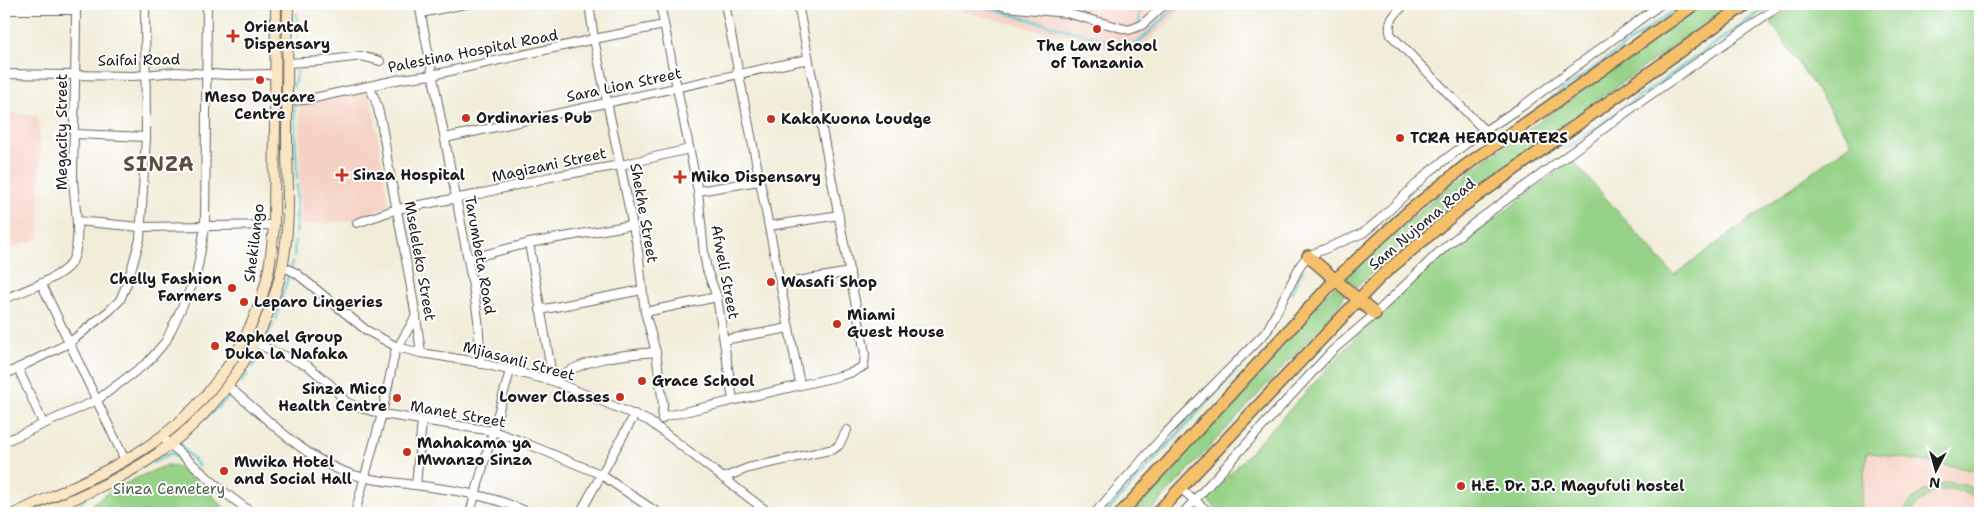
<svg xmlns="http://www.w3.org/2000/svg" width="1984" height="517" viewBox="0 0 1984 517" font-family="'Shantell Sans',sans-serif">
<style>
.built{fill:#f6d2c4}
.green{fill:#96d388;stroke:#597852}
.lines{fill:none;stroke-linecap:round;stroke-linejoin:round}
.stream{stroke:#5cc9d1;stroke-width:2.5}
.street-casing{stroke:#67655e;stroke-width:10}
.secondary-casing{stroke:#67655e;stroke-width:12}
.primary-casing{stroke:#67655e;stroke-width:14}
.street{stroke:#fff;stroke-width:8}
.secondary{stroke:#fbe6c4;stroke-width:10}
.primary{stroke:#f6c06b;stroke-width:11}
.poi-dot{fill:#c8321e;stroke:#fff;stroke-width:2}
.labels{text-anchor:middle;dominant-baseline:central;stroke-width:4;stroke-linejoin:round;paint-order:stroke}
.poi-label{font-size:15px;font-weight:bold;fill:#1c1c1c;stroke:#fff;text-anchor:start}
.street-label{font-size:15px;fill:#1c1c1c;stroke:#fff}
.park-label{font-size:15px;fill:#475c42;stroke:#fff}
.district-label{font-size:20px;font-weight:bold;letter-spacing:1px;fill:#5d4e3f;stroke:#fff}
</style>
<rect width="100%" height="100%" fill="#fff"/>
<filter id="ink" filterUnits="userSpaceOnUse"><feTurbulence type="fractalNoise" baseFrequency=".02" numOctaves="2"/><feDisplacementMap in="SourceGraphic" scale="10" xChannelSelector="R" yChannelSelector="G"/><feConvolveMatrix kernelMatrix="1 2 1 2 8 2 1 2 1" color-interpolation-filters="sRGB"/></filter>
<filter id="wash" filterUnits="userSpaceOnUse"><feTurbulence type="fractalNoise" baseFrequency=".0096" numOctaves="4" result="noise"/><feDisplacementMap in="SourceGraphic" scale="20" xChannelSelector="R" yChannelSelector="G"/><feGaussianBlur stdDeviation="1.12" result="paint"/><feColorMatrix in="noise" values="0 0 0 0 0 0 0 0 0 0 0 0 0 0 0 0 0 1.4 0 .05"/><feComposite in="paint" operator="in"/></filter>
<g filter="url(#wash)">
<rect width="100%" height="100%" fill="#f2edd9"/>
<!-- built -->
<g class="built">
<path d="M 933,4 L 1187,4 L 1135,54 Z"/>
<path d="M 368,91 L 371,98 L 389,206 L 347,222 L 300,225 L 299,104 Z"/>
<path d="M 4,113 L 38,115 L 40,149 L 39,238 L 4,251 Z"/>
<path d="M 1867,452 L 1980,471 L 1980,513 L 1860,513 Z"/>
</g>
<!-- green -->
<g class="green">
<path d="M 1704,4 L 1732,4 L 1450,206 L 1393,252 L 1356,287 L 1345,278 L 1445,189 Z"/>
<path d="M 1797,4 L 1980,4 L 1980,471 L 1867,452 L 1860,513 L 1221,513 L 1207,499 L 1353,341 L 1407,286 L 1572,160 L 1674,275 L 1852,143 L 1771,22 Z"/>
<path d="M 1335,286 L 1342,288 L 1344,295 L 1340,305 L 1149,513 L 1121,513 Z"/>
<path d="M 167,465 L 178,467 L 213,496 L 229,513 L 81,513 L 84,513 C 99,493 143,475 167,465 Z"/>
<path d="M 1947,482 L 1964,485 L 1980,491 L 1980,503 C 1957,481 1927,487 1911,513 L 1903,513 C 1912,495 1929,488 1947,482 Z"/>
</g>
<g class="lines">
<!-- stream -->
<g class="stream">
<path d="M 296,4 L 297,7"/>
<path d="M 972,4 L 1127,46 L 1138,43 L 1179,4"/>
<path d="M 297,14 L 298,48"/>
<path d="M 1139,25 L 1140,4"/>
<path d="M 293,87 L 297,72"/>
<path d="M 1552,98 L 1683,4"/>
<path d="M 294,102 L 297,179"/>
<path d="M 1564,150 L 1771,4"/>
<path d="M 1389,221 L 1399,213"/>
<path d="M 296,233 L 297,185"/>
<path d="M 294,257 L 295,241"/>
<path d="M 1291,293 L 1303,270"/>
<path d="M 276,319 L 292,263"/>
<path d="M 267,336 L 274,323"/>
<path d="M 252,367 L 259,356"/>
<path d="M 241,383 L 248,373"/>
<path d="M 205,419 L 232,394"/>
<path d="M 178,442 L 199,466"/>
<path d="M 153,463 L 171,453 L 194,471 L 200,474"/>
<path d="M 79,513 L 80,503 L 86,498"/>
<path d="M 1106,513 L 1270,333"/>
</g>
</g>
</g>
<g filter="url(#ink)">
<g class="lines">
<!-- street casing -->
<g class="street-casing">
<g id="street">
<path d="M 419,4 L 473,286 L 478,319 L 481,364"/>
<path d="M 589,4 L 594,39 L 638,251 L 645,312 L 656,352 L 663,404 L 662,419"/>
<path d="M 660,4 L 698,191 L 704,254 L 707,270 L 717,297 L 733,400"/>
<path d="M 725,4 L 800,384"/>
<path d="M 995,4 L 1006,7 L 1066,13 L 1129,30 L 1142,25 L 1165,4"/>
<path d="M 1405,4 C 1396,13 1386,21 1391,35 L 1485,131"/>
<path d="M 4,10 L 76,10"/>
<path d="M 421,13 L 465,4"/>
<path d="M 287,63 L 322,61 L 361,56 L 380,61"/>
<path d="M 4,74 L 134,76 L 175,72 L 229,75 L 275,74"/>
<path d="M 368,86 C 380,101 385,144 388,164 C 400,227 413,290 421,353"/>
<path d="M 287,101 L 305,100 L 401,79 L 432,75 L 599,38 L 664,25"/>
<path d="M 75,134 L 146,137"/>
<path d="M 445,138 L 808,59"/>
<path d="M 698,191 L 759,181"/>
<path d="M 77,221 L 140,227 L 274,225"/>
<path d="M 357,223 L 397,209 L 475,195 L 550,177 L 621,165 L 689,149"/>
<path d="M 769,226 L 839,215"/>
<path d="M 529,243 L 553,381 C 583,358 619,355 656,352"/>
<path d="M 468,259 L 529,243 L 632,225"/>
<path d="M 282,266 L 296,273 L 366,330 L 397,347 L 421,353 L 471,361 L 553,381 L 649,421 L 769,513"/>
<path d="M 41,283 L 125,460"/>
<path d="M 780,284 L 850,272"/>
<path d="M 4,299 C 21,292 61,278 71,263 C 84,244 73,198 73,176 C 74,119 76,61 76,4"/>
<path d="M 540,310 L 642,290"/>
<path d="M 645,312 L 717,297"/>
<path d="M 724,340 L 789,328"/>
<path d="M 255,343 L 308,366 L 331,385 L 346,402 L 358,407 L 382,414 L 493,431 L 518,440 L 600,474 L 658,513"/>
<path d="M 18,368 L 43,423"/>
<path d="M 4,375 L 69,343 L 110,310 L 120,300 L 128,281 L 140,239 L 146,137 L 145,4"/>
<path d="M 227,386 C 266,416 303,459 351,474 C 372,481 394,482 415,485 C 455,490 494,496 530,513"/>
<path d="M 662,417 L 840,376 L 853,372 L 864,366 L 865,353 L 798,4"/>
<path d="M 162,437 L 224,492 L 252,513"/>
<path d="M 4,442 L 97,400 L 148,362 L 166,341 L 196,277 L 205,227 L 207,4"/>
<path d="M 723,478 L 748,468 L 834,449 L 839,445 L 847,430"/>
<path d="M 416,485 L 422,421"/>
<path d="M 1180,488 L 1210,513"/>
<path d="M 355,513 L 382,414 L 395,352 L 416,316"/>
<path d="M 470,513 L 510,371"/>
<path d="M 580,513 L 635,414"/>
<path d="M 1095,513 L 1167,432 L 1267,331 L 1301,264 L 1308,256 L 1363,233 L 1380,219 L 1429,172 L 1472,139 L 1521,107 L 1661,4"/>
<path d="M 1183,513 L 1332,351 L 1375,314 L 1438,253 L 1473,224 L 1643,100 L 1782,4"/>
</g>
</g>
<!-- secondary casing -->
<g class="secondary-casing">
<g id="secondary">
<path d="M 16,513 C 64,490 118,469 161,437 C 208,402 246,349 263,293 C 270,271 272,248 274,225 L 276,4"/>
<path d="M 43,513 C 81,495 122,479 157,454 C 220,410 265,343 282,268 C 290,230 288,189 287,151 C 287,102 287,53 288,4"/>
</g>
</g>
<!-- primary casing -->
<g class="primary-casing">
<g id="primary">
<path d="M 1308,256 L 1375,314"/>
<path d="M 1121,513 L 1335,280 L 1408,212 L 1465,166 L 1695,4"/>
<path d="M 1157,513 L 1381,276 L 1466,204 L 1746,4"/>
</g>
</g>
<!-- street -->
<use href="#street" class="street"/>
<!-- secondary -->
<use href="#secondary" class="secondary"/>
<!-- primary -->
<use href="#primary" class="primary"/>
</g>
</g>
<!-- markers -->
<g class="poi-dot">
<circle cx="1097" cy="29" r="5"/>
<path d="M230.5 28.5h5v5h5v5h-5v5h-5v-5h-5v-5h5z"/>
<circle cx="260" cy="80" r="5"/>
<circle cx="466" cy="118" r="5"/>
<circle cx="771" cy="119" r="5"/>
<circle cx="1400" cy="138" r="5"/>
<path d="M339.5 167.5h5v5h5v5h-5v5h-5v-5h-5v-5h5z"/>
<path d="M677.5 169.5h5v5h5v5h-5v5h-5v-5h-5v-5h5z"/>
<circle cx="771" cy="282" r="5"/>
<circle cx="232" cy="288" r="5"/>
<circle cx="244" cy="302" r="5"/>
<circle cx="837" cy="324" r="5"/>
<circle cx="215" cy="346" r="5"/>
<circle cx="642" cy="381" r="5"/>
<circle cx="620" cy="397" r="5"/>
<circle cx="397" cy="398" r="5"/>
<circle cx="407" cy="452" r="5"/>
<circle cx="224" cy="471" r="5"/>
<circle cx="1461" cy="486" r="5"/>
</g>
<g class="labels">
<!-- poi labels -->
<g class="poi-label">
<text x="244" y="27">Oriental<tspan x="244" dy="17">Dispensary</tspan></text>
<text x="1097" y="46" text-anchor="middle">The Law School<tspan x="1097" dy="17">of Tanzania</tspan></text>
<text x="260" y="97" text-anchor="middle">Meso Daycare<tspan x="260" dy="17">Centre</tspan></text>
<text x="476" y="118">Ordinaries Pub</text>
<text x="781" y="119">KakaKuona Loudge</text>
<text x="1410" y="138">TCRA HEADQUATERS</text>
<text x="353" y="175">Sinza Hospital</text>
<text x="691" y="177">Miko Dispensary</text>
<text x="222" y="279" text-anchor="end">Chelly Fashion<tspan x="222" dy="17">Farmers</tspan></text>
<text x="781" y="282">Wasafi Shop</text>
<text x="254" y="302">Leparo Lingeries</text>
<text x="847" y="315">Miami<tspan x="847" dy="17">Guest House</tspan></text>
<text x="225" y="337">Raphael Group<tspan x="225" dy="17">Duka la Nafaka</tspan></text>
<text x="652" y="381">Grace School</text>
<text x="387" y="389" text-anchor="end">Sinza Mico<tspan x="387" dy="17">Health Centre</tspan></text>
<text x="610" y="397" text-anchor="end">Lower Classes</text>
<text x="417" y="443">Mahakama ya<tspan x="417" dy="17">Mwanzo Sinza</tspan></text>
<text x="234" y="462">Mwika Hotel<tspan x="234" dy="17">and Social Hall</tspan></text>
<text x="1471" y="486">H.E. Dr. J.P. Magufuli hostel</text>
</g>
<!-- street labels -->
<g class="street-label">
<text transform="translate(473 51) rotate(-11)">Palestina Hospital Road</text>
<text transform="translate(139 60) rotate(-1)">Saifai Road</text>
<text transform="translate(624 85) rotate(-12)">Sara Lion Street</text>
<text transform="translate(62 132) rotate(-90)">Megacity Street</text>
<text transform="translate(549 165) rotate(-12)">Magizani Street</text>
<text transform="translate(644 213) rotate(80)">Shekhe Street</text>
<text transform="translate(1422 224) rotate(-40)">Sam Nujoma Road</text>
<text transform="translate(254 243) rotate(-83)">Shekilango</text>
<text transform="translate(480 255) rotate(80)">Tarumbeta Road</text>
<text transform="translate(420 261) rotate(80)">Mseleleko Street</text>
<text transform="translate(725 272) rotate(79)">Afweli Street</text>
<text transform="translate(519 361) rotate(15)">Mjiasanli Street</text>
<text transform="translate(458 414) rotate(10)">Manet Street</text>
</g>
<!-- park labels -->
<g class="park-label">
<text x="169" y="489">Sinza Cemetery</text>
</g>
<!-- district labels -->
<g class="district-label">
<text x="159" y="164">SINZA</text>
</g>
</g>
<!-- margin -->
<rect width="1984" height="517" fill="none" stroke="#fff" stroke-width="20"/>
<!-- north arrow -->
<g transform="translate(1936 470) rotate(186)" stroke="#ffffff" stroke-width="4" paint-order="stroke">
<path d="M0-4L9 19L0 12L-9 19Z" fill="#1c1c1c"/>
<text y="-8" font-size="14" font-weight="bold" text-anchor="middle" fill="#1c1c1c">N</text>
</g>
</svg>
